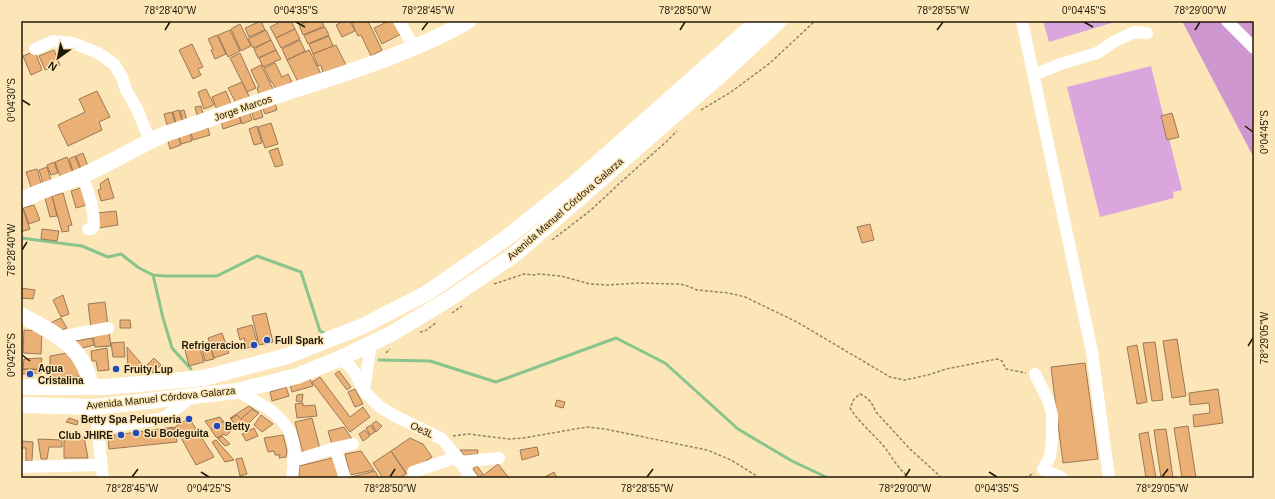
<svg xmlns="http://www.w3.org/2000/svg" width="1275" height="499" viewBox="0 0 1275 499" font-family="Helvetica,sans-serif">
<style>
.green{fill:#dba6dd}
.forest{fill:#ce97d0}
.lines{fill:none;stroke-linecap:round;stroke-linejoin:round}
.stream{stroke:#88c48b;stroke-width:3}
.building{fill:#eab075;stroke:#9b7856}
.path{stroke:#928363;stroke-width:1.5;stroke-dasharray:3 2;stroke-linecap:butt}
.minor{stroke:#fff;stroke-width:12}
.major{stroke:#fff;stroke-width:16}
.ticks{fill:none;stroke:#201807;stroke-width:1.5}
.poi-dot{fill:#2449b8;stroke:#fce6b8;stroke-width:1.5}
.labels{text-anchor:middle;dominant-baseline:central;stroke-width:3;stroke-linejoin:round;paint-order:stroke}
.street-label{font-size:10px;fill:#201807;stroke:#fce6b8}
.poi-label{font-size:10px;font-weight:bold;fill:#201807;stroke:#fce6b8;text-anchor:start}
.neatline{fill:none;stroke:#201807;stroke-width:1.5}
.ticks-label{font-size:10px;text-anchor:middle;fill:#201807}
</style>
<rect width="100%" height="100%" fill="#fce6b8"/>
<!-- green -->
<g class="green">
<path d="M 1043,21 L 1118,21 L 1049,42 Z"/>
<path d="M 1151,66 L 1182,190 L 1173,192 L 1174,198 L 1100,217 L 1067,87 Z"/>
</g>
<!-- forest -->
<path class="forest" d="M 1182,21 L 1254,21 L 1254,158 Z"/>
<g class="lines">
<!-- stream -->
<g class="stream">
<path d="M 21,238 L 82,246 L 108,257 L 121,254 L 139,268 L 153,275 L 164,276 L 217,276 L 257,256 L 301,272 L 320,331 L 324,333"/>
<path d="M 153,275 L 163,318 L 172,348 L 191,369"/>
<path d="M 379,360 L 430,361 L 496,382 L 616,338 L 665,363 L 738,429 L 792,461 L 828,478"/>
</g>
</g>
<!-- building -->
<g class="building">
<path d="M 261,21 L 265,30 L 249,37 L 245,28 Z"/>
<path d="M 282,21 L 291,21 L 295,29 L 276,38 L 270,27 Z"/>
<path d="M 309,21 L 322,21 L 324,26 L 303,35 L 299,25 Z"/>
<path d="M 344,21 L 350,21 L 355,31 L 342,37 L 336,25 Z"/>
<path d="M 351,21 L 368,21 L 382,50 L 371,56 L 361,35 L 358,36 Z"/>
<path d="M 389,21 L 394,21 L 401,34 L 382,44 L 374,28 Z"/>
<path d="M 240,24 L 251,46 L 241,51 L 231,29 Z"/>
<path d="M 325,27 L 329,35 L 308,44 L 304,35 Z"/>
<path d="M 295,29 L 300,39 L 281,48 L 276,38 Z"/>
<path d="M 230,30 L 240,51 L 228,57 L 218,35 Z"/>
<path d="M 266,30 L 271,40 L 253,48 L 248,39 Z"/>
<path d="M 217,35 L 226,54 L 215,59 L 211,50 L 213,49 L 208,39 Z"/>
<path d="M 329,36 L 333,46 L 313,54 L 309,44 Z"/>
<path d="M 271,40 L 276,50 L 258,58 L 254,49 Z"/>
<path d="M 300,40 L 305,51 L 287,60 L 282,49 Z"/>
<path d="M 192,44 L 203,67 L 198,69 L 201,75 L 193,79 L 179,50 Z"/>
<path d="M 336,45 L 346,65 L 323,73 L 321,65 L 318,66 L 313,54 Z"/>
<path d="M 54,50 L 60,65 L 45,70 L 39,56 Z"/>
<path d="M 276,50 L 281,59 L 263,67 L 259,58 Z"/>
<path d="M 309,50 L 321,74 L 298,82 L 287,60 Z"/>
<path d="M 35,51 L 42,70 L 31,75 L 23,56 Z"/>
<path d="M 240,53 L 256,88 L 247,92 L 230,58 Z"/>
<path d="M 275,63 L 282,77 L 288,74 L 292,82 L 276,90 L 272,82 L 271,82 L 264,68 Z"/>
<path d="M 261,65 L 273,89 L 259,95 L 257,88 L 259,87 L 251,70 Z"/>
<path d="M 242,82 L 250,98 L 237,105 L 228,88 Z"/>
<path d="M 206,89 L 214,105 L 204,109 L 198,92 Z"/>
<path d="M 97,91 L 110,117 L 99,122 L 102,130 L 68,146 L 58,125 L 85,112 L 79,99 Z"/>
<path d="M 226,91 L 231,104 L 217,110 L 212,97 Z"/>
<path d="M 275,103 L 277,110 L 265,114 L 262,107 Z"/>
<path d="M 201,106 L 203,114 L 197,115 L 195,107 Z"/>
<path d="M 260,107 L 263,117 L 254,120 L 251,110 Z"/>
<path d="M 179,110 L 182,122 L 176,123 L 173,112 Z"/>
<path d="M 184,110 L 187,120 L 183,121 L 180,111 Z"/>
<path d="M 249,111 L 252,120 L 242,124 L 239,114 Z"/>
<path d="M 172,112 L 175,123 L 167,125 L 164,114 Z"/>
<path d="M 1172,113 L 1179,137 L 1167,140 L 1161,116 Z"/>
<path d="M 239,115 L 241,123 L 223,129 L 221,121 Z"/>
<path d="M 271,123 L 278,144 L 265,148 L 258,127 Z"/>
<path d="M 207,125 L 210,135 L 193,140 L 190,130 Z"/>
<path d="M 257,126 L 262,143 L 254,145 L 249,129 Z"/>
<path d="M 189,131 L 192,141 L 181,144 L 178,134 Z"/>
<path d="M 178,135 L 181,145 L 170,149 L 167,138 Z"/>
<path d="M 278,148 L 283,165 L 275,167 L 269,151 Z"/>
<path d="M 83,153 L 88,166 L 81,169 L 76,156 Z"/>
<path d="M 75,156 L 81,171 L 74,174 L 69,159 Z"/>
<path d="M 67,157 L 73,173 L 61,178 L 55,162 Z"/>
<path d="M 54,162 L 58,173 L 51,175 L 47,165 Z"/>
<path d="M 47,167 L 52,184 L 44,186 L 39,170 Z"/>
<path d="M 37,169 L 42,186 L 32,190 L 26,172 Z"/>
<path d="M 108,178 L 114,198 L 101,201 L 98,190 L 101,189 L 100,184 Z"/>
<path d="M 84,187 L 90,204 L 76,208 L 71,191 Z"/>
<path d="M 63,193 L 72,225 L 68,226 L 69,231 L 62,232 L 52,196 Z"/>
<path d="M 52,196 L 57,216 L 50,217 L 45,198 Z"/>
<path d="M 34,205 L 40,220 L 29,224 L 23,208 Z"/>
<path d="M 23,209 L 30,229 L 21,232 L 21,210 Z"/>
<path d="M 116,211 L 118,225 L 99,228 L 97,213 Z"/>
<path d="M 870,224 L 874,240 L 862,243 L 857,227 Z"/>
<path d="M 42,229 L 59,231 L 57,241 L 41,239 Z"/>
<path d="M 21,288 L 35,290 L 33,299 L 21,298 Z"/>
<path d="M 63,295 L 69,314 L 61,317 L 53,300 Z"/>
<path d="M 105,302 L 108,326 L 91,328 L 88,304 Z"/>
<path d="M 266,313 L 273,342 L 259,345 L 252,316 Z"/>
<path d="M 61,318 L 67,328 L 55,333 L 50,323 Z"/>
<path d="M 120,320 L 130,320 L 131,328 L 120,328 Z"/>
<path d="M 252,325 L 258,345 L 247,348 L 244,338 L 240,340 L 237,329 Z"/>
<path d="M 24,330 L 42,331 L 41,354 L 23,353 Z"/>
<path d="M 109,332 L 111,346 L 95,347 L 93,335 Z"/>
<path d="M 222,333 L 229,353 L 214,358 L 208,338 Z"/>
<path d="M 92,338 L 94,345 L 75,350 L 69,342 Z"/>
<path d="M 1177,339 L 1186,396 L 1172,398 L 1163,341 Z"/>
<path d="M 124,342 L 125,357 L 113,357 L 111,343 Z"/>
<path d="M 198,342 L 204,362 L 189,366 L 184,346 Z"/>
<path d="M 209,342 L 214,359 L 205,361 L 201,345 Z"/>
<path d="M 1155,342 L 1163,400 L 1152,401 L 1143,343 Z"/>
<path d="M 1137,345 L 1147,402 L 1137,404 L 1127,347 Z"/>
<path d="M 127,347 L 145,368 L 128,371 Z"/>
<path d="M 107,348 L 109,370 L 98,371 L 96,361 L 92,361 L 91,351 Z"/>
<path d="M 67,353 L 72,361 L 75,361 L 81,376 L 50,378 L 50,356 Z"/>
<path d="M 42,358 L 40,369 L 23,369 L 24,359 Z"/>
<path d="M 154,358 L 161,365 L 153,373 L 146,366 Z"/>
<path d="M 1085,363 L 1098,459 L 1063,463 L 1051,367 Z"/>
<path d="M 23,369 L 41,370 L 41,373 L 22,374 Z"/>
<path d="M 339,371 L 351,387 L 347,390 L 335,374 Z"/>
<path d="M 320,377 L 350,417 L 363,407 L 370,417 L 350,432 L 312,382 Z"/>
<path d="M 310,379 L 313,386 L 292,392 L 290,385 Z"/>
<path d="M 286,387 L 289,396 L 272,401 L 270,392 Z"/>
<path d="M 355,389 L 363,404 L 355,407 L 348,392 Z"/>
<path d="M 1218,389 L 1223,423 L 1194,427 L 1193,415 L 1210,413 L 1209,403 L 1190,405 L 1189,393 Z"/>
<path d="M 303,394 L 302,402 L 296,401 L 297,395 Z"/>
<path d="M 557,400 L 565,402 L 563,408 L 555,406 Z"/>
<path d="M 303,403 L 303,406 L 315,405 L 317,416 L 297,418 L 295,404 Z"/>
<path d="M 249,406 L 259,413 L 249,423 L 251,425 L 246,429 L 244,428 L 241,431 L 230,418 Z"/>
<path d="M 252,409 L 259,413 L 249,423 L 251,425 L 246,429 L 244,428 L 241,431 L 231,419 L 237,415 L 241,419 Z"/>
<path d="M 261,415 L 273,424 L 262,432 L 254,425 Z"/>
<path d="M 220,417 L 231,431 L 226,436 L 224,434 L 217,438 L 205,421 Z"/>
<path d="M 69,418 L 78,421 L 77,425 L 66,422 Z"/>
<path d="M 189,418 L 214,457 L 196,465 L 175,427 Z"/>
<path d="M 312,418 L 320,449 L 303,453 L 295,422 Z"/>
<path d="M 223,421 L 231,431 L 226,436 L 224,434 L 217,438 L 211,430 Z"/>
<path d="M 376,421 L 382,426 L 376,432 L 372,424 Z"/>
<path d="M 371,425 L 375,432 L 370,435 L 366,428 Z"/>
<path d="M 1188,426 L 1196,478 L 1182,478 L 1174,428 Z"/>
<path d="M 174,427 L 177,442 L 109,449 L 108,436 Z"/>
<path d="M 344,427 L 354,442 L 333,448 L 328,431 Z"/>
<path d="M 173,428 L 174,434 L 166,436 L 164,430 Z"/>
<path d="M 254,428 L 258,436 L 246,441 L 242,434 Z"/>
<path d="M 1166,429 L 1173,478 L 1161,478 L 1154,430 Z"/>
<path d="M 365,430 L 370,436 L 363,441 L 359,434 Z"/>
<path d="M 1148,432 L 1156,478 L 1146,478 L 1139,434 Z"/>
<path d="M 283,435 L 287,451 L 286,457 L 279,458 L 280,455 L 275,455 L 274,451 L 268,452 L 264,438 Z"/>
<path d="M 222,436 L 230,444 L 225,446 L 218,439 Z"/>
<path d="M 84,437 L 88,458 L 64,458 L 64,440 Z"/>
<path d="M 410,438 L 423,444 L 432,457 L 407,474 L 391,451 Z"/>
<path d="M 38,439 L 62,440 L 62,447 L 49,447 L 47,459 L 41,459 Z"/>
<path d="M 216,440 L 234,460 L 225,462 L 212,442 Z"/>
<path d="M 21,441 L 33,442 L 32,461 L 26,461 L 26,448 L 21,448 Z"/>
<path d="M 537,447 L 539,455 L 522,460 L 520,450 Z"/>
<path d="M 460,450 L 478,450 L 477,455 L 468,455 L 465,456 Z"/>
<path d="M 361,451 L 374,470 L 350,475 L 345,454 Z"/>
<path d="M 391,451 L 406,474 L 399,478 L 383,478 L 373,463 Z"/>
<path d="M 336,457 L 341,478 L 299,478 L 299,466 Z"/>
<path d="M 242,458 L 247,474 L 240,476 L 236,459 Z"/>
<path d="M 498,464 L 509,478 L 480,478 Z"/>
<path d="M 477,466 L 483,474 L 479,477 L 473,469 Z"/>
<path d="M 375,471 L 379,478 L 351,478 L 351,477 Z"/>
<path d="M 554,472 L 557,478 L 543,478 Z"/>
</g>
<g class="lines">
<!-- path -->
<g class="path">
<path d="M 701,110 L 731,92 L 770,63 L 815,21"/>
<path d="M 552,240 L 591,210 L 621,182 L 666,142 L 677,131"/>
<path d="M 494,284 L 524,274 L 534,275 L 539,274 L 561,276 L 590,284 L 608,285 L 638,283 L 678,284 L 685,285 L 697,290 L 729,293 L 745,297 L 797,322 L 890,377 L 905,380 L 928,375 L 946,369 L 997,359 L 1002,361 L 1006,369 L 1026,373"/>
<path d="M 452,313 L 462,306"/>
<path d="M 420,332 L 425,331 L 437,322"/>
<path d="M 386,353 L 390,349"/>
<path d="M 453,436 L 468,434 L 509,439 L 523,438 L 587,427 L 605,429 L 707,450 L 731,460 L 760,478"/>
<path d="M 910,478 C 901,472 892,458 886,449 C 875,435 860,424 850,408 L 854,399 L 860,394 C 869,398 872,403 876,412 L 909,448 L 942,478"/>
<path d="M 1025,478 L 1034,473"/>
</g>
<!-- minor -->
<g class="minor">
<path d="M 399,21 L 414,47"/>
<path d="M 1022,21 L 1092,352 L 1109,478"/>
<path d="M 1227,21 L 1254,48"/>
<path d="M 35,49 L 53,41 L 73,43 L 98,53 L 114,64 L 122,77 L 126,90 L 137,109 L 150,141"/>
<path d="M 1034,75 L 1060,64 L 1097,53 L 1115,41 L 1135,32 L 1147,33"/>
<path d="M 82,176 C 89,192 94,209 94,226 L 92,229 L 88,229"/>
<path d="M 60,337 L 108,328"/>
<path d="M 339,359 L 349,365 L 355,373 L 364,391 L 380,407 L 395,416 L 442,439 L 457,457 L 471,478"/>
<path d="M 1035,374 L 1049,402 L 1052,415 L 1052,440 L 1050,457 L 1043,469 L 1062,478"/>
<path d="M 237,391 C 259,403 286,414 293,441 C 296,452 293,467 292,478"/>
<path d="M 364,391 L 371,343"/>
<path d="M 95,407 L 103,478"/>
<path d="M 97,429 L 159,419 L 167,416 L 191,397"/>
<path d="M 335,448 L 353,444"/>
<path d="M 293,461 L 335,448 L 345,478"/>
<path d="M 459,462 L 499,458"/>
<path d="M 21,467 L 101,465"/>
<path d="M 413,472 L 457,457"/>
</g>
<!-- major -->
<g class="major">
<path d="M 21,200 C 44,189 68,183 90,172 C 117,160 141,144 168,133 C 208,120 248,105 288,92 C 349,72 412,53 468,21"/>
<path d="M 21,315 C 54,333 84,346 91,387"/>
<path d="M 21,387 L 106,387 L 204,378 L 287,356 L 363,326 L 427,293 L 505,239 L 576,182 L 758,21"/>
<path d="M 21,405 L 95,407 L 237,391 L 297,376 L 339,359 L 391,334 L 449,299 L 514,255 L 725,71 L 779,21"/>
</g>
</g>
<!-- ticks -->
<path class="ticks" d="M 296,22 L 305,27M 1084,22 L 1093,27M 165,30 L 170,22M 422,30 L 428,22M 680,30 L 685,22M 937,30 L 943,22M 1195,30 L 1200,22M 22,100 L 30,105M 1245,126 L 1253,132M 22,250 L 27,242M 1248,346 L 1253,338M 22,355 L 30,361M 201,472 L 209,477M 989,472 L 997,477M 132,477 L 138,469M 390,477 L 395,469M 647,477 L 653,469M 905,477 L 910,469M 1162,477 L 1168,469"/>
<!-- markers -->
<g class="poi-dot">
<circle cx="267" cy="340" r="4"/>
<circle cx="254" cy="345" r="4"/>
<circle cx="116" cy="369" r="4"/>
<circle cx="30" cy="374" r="4"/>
<circle cx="189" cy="419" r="4"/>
<circle cx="217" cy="426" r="4"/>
<circle cx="136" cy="433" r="4"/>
<circle cx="121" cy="435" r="4"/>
</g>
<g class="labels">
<!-- street labels -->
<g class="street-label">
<text transform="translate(243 108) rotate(-19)">Jorge Marcos</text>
<text transform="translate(565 209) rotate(-41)">Avenida Manuel Córdova Galarza</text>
<text transform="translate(161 398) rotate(-6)">Avenida Manuel Córdova Galarza</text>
<text transform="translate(422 430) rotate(26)">Oe3L</text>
</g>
<!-- poi labels -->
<g class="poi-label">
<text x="275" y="340">Full Spark</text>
<text x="246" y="345" text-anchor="end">Refrigeracion</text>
<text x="38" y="368">Agua<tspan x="38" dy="12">Cristalina</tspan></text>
<text x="124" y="369">Fruity Lup</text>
<text x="181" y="419" text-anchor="end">Betty Spa Peluqueria</text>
<text x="225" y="426">Betty</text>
<text x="144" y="433">Su Bodeguita</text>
<text x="113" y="435" text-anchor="end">Club JHIRE</text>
</g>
</g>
<!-- border -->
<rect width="1275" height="499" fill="none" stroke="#fce6b8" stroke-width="44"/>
<!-- north arrow -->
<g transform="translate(58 58) rotate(213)" stroke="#fce6b8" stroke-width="3" paint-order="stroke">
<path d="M0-3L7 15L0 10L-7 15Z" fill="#201807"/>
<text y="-6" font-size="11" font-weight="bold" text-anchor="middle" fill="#201807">N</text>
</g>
<rect x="22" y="22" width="1231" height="455" class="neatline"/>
<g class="ticks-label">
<text x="170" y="14">78°28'40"W</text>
<text x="296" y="14">0°04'35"S</text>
<text x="428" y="14">78°28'45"W</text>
<text x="685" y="14">78°28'50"W</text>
<text x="943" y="14">78°28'55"W</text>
<text x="1084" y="14">0°04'45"S</text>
<text x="1200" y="14">78°29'00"W</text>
<text transform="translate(11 100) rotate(-90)" y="4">0°04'30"S</text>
<text transform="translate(1264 132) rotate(-90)" y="4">0°04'45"S</text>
<text transform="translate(11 250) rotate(-90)" y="4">78°28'40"W</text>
<text transform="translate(1264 338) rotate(-90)" y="4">78°29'05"W</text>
<text transform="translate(11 355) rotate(-90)" y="4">0°04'25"S</text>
<text x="132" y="492">78°28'45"W</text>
<text x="209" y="492">0°04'25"S</text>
<text x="390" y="492">78°28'50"W</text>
<text x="647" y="492">78°28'55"W</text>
<text x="905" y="492">78°29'00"W</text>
<text x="997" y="492">0°04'35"S</text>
<text x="1162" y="492">78°29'05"W</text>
</g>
</svg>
